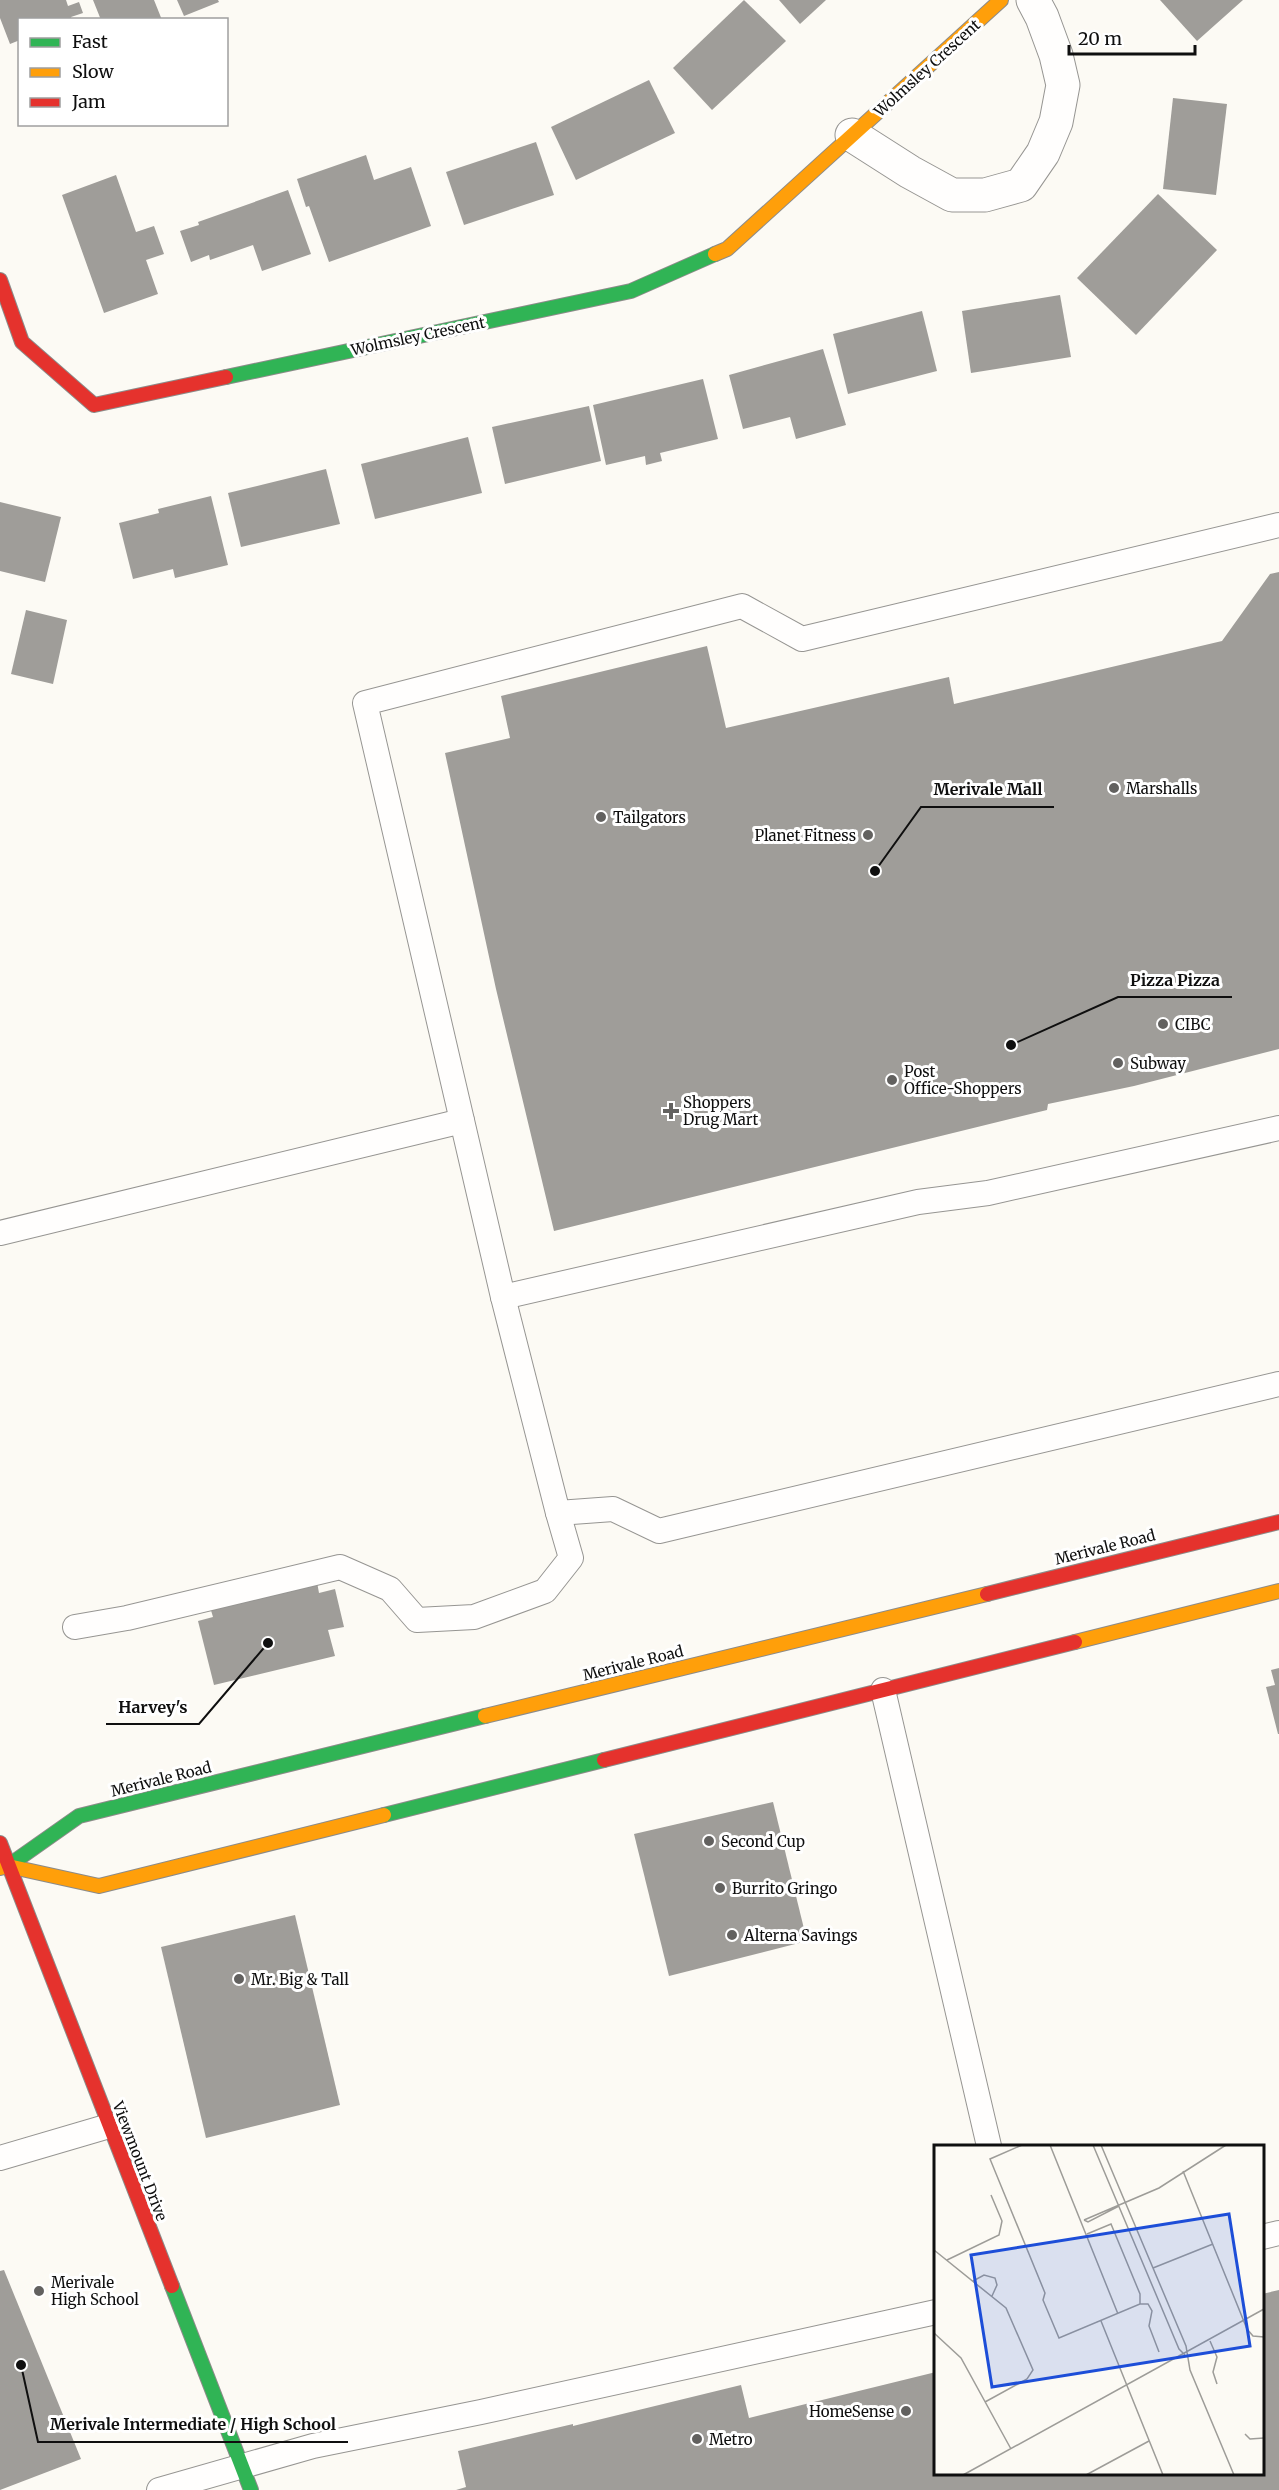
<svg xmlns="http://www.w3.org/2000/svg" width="1279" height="2490" viewBox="0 0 1279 2490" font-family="Merriweather,serif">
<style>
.building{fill:#9f9d99}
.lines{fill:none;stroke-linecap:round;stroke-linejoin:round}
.lane-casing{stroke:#969592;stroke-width:26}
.street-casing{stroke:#969592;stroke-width:35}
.fast-casing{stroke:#8c8b89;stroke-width:16}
.slow-casing{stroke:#8c8b89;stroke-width:16}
.jam-casing{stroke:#8c8b89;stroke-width:16}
.lane{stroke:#fffefd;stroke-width:24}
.street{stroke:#fffefd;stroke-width:33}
.fast{stroke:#30b455;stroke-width:14}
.slow{stroke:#ff9f0a;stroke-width:14}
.jam{stroke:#e5322d;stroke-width:14}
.poi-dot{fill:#62615f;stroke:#fff;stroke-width:2}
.labels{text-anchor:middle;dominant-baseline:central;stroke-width:6;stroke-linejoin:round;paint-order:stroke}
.street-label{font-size:15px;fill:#0f0f0f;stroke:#fff}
.poi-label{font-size:15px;fill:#0f0f0f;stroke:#fff;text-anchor:start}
.inset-road{fill:none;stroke:#9d9c98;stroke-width:1.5}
.view{fill:#1d4ed8;fill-opacity:0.15;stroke:#1d4ed8;stroke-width:3}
.inset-edge{fill:none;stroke:#0f0f0f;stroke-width:3}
.leader{fill:none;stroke:#0f0f0f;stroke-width:2}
.callout-dot{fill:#0f0f0f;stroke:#fff;stroke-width:2}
.callout-label{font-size:16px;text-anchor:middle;font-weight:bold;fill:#0f0f0f;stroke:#fff;stroke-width:6;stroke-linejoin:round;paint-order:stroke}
</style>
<rect width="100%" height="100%" fill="#fcfaf4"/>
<!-- building -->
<g class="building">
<path d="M 0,0 L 66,0 L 68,6 L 79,2 L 83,13 L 71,17 L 72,20 L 20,20 L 20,40 L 10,44 L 0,18 Z"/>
<path d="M 93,0 L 154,0 L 162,20 L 101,20 Z"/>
<path d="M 177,0 L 218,0 L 219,2 L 184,16 Z"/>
<path d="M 744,0 L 786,41 L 712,110 L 673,68 Z"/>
<path d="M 779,0 L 826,0 L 800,24 Z"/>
<path d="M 1160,0 L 1243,0 L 1197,41 Z"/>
<path d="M 649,80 L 675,133 L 576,180 L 551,127 Z"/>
<path d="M 1173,98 L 1227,104 L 1216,195 L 1163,189 Z"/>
<path d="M 536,142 L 554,195 L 464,225 L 446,172 Z"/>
<path d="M 366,155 L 374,180 L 411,167 L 431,226 L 329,262 L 309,206 L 306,207 L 297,179 Z"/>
<path d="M 116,175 L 136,232 L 154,226 L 164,254 L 146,260 L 158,294 L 104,313 L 62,195 Z"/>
<path d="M 288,190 L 311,254 L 262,271 L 253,245 L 210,260 L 209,255 L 191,262 L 180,231 L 199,225 L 198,222 Z"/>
<path d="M 1158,194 L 1217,250 L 1136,335 L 1077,278 Z"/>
<path d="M 1060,295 L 1071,357 L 971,373 L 962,311 Z"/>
<path d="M 922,311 L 937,371 L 848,394 L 833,334 Z"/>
<path d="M 823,349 L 846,425 L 796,439 L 790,417 L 743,429 L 729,375 Z"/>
<path d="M 703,379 L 718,439 L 660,453 L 662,461 L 646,465 L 645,456 L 606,465 L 593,405 Z"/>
<path d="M 589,406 L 601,461 L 505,484 L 492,427 Z"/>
<path d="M 468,437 L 482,493 L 375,519 L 361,464 Z"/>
<path d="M 326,469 L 340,524 L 241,547 L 228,493 Z"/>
<path d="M 211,496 L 228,565 L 175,578 L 173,569 L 133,579 L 119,523 L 159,513 L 158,509 Z"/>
<path d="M 0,502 L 61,517 L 45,582 L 0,571 Z"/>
<path d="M 1279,572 L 1279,1049 L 1134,1086 L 1048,1104 L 1047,1110 L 554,1231 L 496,989 L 445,753 L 510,738 L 501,696 L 707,646 L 726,728 L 949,677 L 954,704 L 1222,641 L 1270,574 Z"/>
<path d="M 26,610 L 67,620 L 53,684 L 11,674 Z"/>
<path d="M 317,1582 L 319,1593 L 335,1589 L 344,1627 L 328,1630 L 335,1656 L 214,1685 L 198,1621 L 213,1617 L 210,1607 Z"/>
<path d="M 1279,1668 L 1279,1734 L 1278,1734 L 1266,1687 L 1275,1685 L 1271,1670 Z"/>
<path d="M 773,1802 L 807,1941 L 669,1976 L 634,1834 Z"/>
<path d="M 295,1915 L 340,2105 L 206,2138 L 161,1947 Z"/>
<path d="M 4,2270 L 81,2459 L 0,2490 L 0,2271 Z"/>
<path d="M 1279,2290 L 1279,2490 L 456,2490 L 466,2487 L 458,2451 L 573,2424 L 573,2426 L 741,2385 L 749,2418 L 936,2372 L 936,2474 L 1262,2474 L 1262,2294 Z"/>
</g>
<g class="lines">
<!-- lane casing -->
<g class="lane-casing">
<g id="lane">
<path d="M 1279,525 L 802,639 L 742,606 L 365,703 L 503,1297 L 558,1513 L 613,1509 L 659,1531 L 1279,1384"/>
<path d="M 0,1233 L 462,1121"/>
<path d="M 503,1297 L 918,1202 L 988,1193 L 1279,1128"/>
<path d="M 75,1627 L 127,1618 L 340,1567 L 390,1589 L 417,1620 L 474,1617 L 545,1591 L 571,1558 L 558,1513"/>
<path d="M 883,1690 L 989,2146"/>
<path d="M 0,2158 L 109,2126"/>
<path d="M 1262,2237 L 1279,2233"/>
<path d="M 159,2490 L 313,2446 L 481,2412 L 936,2312"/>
</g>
</g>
<!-- street casing -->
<g class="street-casing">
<path id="street" d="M 852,135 L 910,172 L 952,195 L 985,195 L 1021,185 L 1043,153 L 1056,122 L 1063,85 L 1056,55 L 1042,17 L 1033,0"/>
</g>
<!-- fast casing -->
<g class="fast-casing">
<g id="fast">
<path d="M 226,377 L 631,291 L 715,254"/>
<path d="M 384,1815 L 604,1760"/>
<path d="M 8,1866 L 79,1816 L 485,1716"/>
<path d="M 172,2286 L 251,2490"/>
</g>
</g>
<!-- slow casing -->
<g class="slow-casing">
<g id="slow">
<path d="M 715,254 L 727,249 L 1001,0"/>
<path d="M 1075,1642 L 1279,1591"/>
<path d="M 485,1716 L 987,1594"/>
<path d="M 0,1868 L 8,1866 L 99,1886 L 384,1815"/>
</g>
</g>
<!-- jam casing -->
<g class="jam-casing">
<g id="jam">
<path d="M 0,280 L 22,342 L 94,405 L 226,377"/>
<path d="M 987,1594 L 1279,1522"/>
<path d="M 604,1760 L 1075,1642"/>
<path d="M 0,1843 L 172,2286"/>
</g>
</g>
<!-- lane -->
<use href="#lane" class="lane"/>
<!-- street -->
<use href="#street" class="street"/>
<!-- fast -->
<use href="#fast" class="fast"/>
<!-- slow -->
<use href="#slow" class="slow"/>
<!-- jam -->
<use href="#jam" class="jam"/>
</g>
<!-- markers -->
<g class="poi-dot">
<circle cx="1114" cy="788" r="6"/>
<circle cx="601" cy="817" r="6"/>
<circle cx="868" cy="835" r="6"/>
<circle cx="1163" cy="1024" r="6"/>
<circle cx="1118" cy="1063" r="6"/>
<circle cx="892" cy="1080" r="6"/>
<path d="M668 1102h6v6h6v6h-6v6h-6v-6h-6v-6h6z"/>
<circle cx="709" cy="1841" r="6"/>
<circle cx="720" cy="1888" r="6"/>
<circle cx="732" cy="1935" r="6"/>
<circle cx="239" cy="1979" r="6"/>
<circle cx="39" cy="2291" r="6"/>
<circle cx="906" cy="2411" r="6"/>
<circle cx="697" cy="2439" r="6"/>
</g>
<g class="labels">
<!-- street labels -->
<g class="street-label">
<text transform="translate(927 68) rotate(-42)">Wolmsley Crescent</text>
<text transform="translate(418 336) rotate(-12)">Wolmsley Crescent</text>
<text transform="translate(1105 1547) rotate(-14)">Merivale Road</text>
<text transform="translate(633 1663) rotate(-14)">Merivale Road</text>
<text transform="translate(161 1779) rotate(-14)">Merivale Road</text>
<text transform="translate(140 2161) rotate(69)">Viewmount Drive</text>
</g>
<!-- poi labels -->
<g class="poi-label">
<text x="1126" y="788">Marshalls</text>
<text x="613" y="817">Tailgators</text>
<text x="856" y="835" text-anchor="end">Planet Fitness</text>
<text x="1175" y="1024">CIBC</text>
<text x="1130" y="1063">Subway</text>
<text x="904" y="1071">Post<tspan x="904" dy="17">Office-Shoppers</tspan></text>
<text x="683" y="1102">Shoppers<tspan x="683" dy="17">Drug Mart</tspan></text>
<text x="721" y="1841">Second Cup</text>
<text x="732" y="1888">Burrito Gringo</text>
<text x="744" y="1935">Alterna Savings</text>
<text x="251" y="1979">Mr. Big &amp; Tall</text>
<text x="51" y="2282">Merivale<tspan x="51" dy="17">High School</tspan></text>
<text x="894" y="2411" text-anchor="end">HomeSense</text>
<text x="709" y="2439">Metro</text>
</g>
</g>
<!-- overview -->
<g transform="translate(934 2145)">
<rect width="330" height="330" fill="#fcfaf4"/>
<path class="inset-road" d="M 88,0 L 56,14 L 111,148 L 109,155 L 125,193 L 206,159 L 206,149 L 177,79 L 153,89M 116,0 L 184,169M 159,0 L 245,204 L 251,210M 167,0 L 252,201 L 256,225 L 300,330M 249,26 L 313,184 L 319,191 L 330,192M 150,75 L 225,43 L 292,0M 150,75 L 154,77 L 185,61M 0,105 L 72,163 L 99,225 L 93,234 L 51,257M 13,115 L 65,90 L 68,76 L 57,50M 219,123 L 279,99M 39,136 L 50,130 L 61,133 L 63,140 L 58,151M 206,159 L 214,159 L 218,166 L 215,181 L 225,207M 167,176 L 229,330M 0,188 L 27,213 L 77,304M 276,196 L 283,212 L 279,227 L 283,239M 311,289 L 316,294 L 330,293M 29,330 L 330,164M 152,330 L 215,296"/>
<path class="view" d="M 295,69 L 316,201 L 58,242 L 37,110 Z"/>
<rect width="330" height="330" class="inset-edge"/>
</g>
<!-- callouts -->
<path class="leader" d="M875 871L921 807H1054M1011 1045L1118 997H1232M268 1643L199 1724H106M21 2365L38 2442H348"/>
<g class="callout-dot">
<circle cx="875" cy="871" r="6"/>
<circle cx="1011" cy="1045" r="6"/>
<circle cx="268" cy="1643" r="6"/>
<circle cx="21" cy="2365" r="6"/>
</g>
<g class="callout-label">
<text x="988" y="795">Merivale Mall</text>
<text x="1175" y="986">Pizza Pizza</text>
<text x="153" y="1713">Harvey's</text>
<text x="193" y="2430">Merivale Intermediate / High School</text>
</g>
<!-- legend -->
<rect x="18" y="18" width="210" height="108" fill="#ffffff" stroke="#9f9f9f" stroke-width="1.5"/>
<rect x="30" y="38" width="30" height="9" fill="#30b455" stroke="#9f9f9f" stroke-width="1.5"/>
<text x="72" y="48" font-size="18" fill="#0f0f0f">Fast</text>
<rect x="30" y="68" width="30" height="9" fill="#ff9f0a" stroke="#9f9f9f" stroke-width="1.5"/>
<text x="72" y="78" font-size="18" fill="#0f0f0f">Slow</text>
<rect x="30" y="98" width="30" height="9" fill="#e5322d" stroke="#9f9f9f" stroke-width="1.5"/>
<text x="72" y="108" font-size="18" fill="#0f0f0f">Jam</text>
<!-- scale -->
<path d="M1069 45v9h126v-9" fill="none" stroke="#0f0f0f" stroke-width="3"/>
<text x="1078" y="45" font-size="18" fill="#0f0f0f" stroke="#ffffff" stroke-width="4.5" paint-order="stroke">20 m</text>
</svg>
